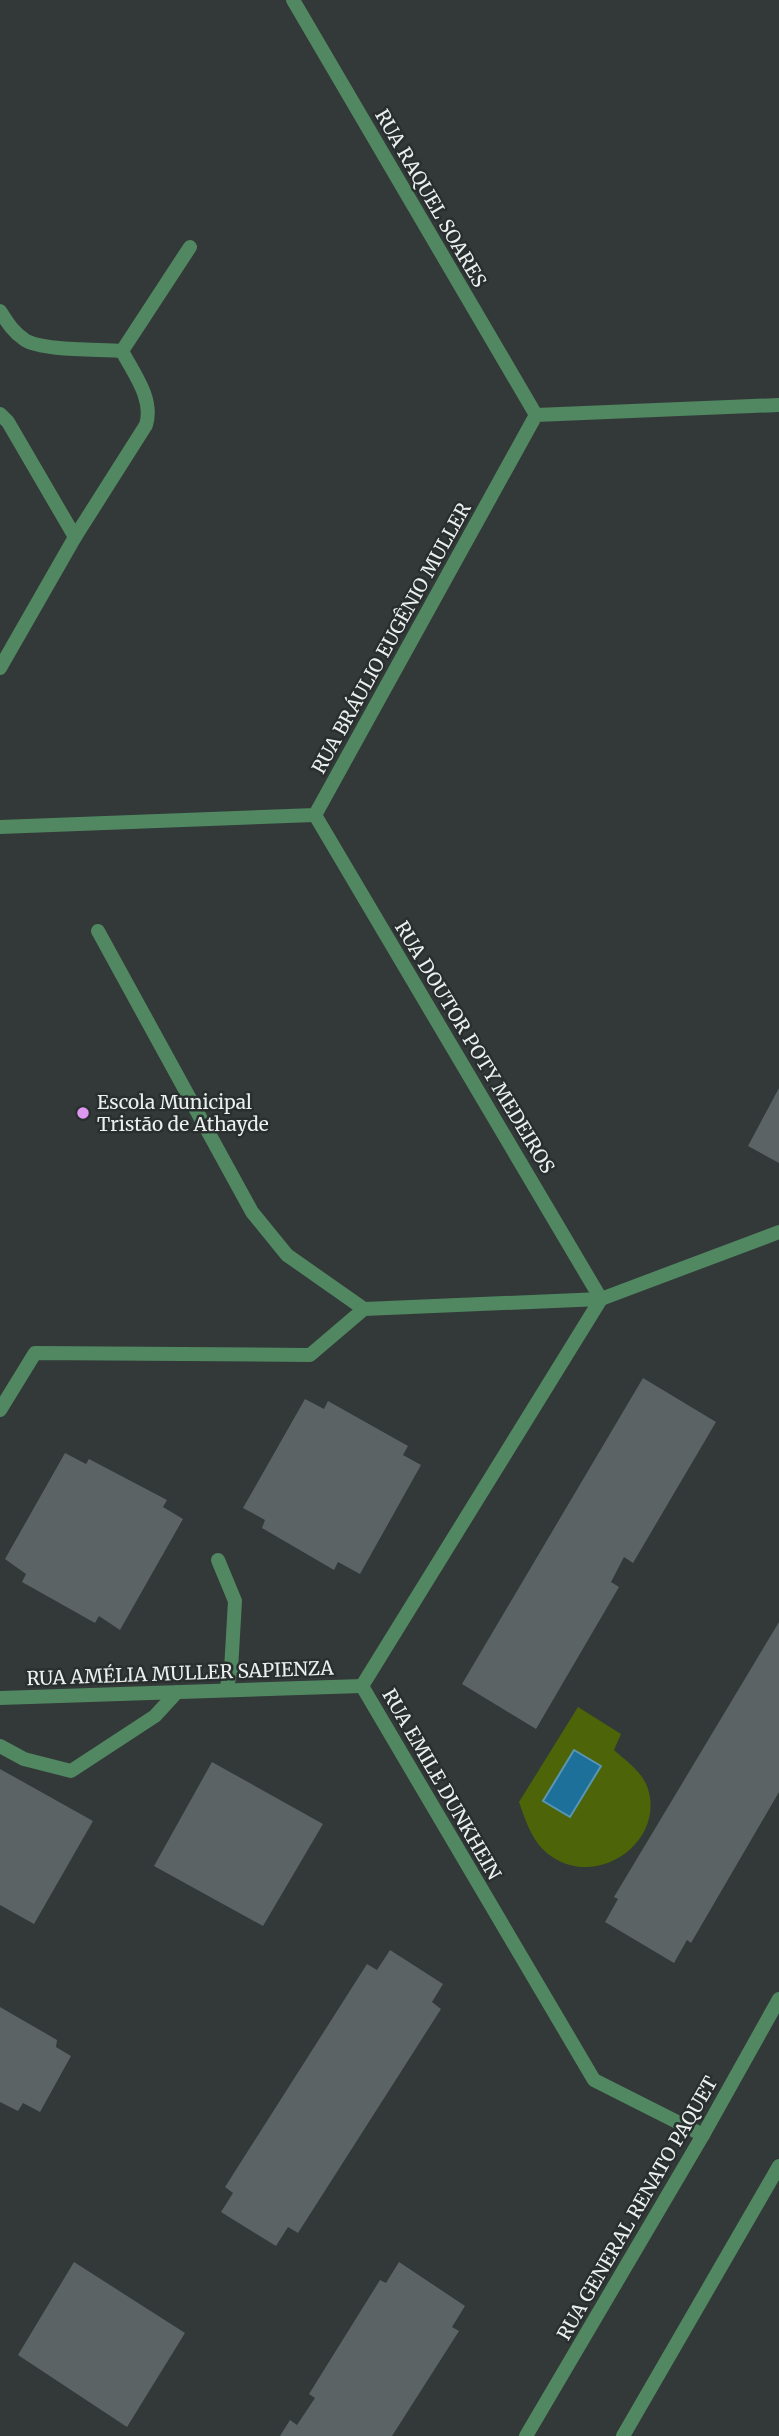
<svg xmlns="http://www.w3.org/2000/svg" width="779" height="2436" viewBox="0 0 779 2436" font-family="Merriweather,serif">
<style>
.green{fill:#4d6409}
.water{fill:#1c7099;stroke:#5a96b3;stroke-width:2}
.building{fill:#5b6364}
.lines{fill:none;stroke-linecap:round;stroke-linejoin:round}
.lane{stroke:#518761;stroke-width:14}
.street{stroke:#518761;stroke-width:14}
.poi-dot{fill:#de98f2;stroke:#282f2e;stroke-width:2.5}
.labels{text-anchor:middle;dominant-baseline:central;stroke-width:5;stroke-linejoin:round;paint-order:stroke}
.street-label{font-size:19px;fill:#ebf0ef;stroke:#282f2e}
.poi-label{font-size:19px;fill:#ebf0ef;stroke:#282f2e;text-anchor:start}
</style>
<rect width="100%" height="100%" fill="#323938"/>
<!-- green -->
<path class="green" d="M 578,1707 L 621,1734 L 614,1750 C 625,1760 641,1771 647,1786 C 667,1840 599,1890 551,1856 C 533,1844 526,1822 519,1802 Z"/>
<!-- water -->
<path class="water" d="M 574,1750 L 601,1766 L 570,1817 L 543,1801 Z"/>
<!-- building -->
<g class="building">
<path d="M 779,1088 L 779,1163 L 748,1146 Z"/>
<path d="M 643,1378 L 716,1422 L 633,1563 L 624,1557 L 611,1582 L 619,1587 L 536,1729 L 462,1684 Z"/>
<path d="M 305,1399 L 324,1409 L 328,1401 L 408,1446 L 403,1455 L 421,1465 L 360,1574 L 338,1562 L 334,1570 L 262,1528 L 265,1520 L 243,1508 Z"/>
<path d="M 65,1453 L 86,1464 L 89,1459 L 167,1500 L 163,1507 L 183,1519 L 120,1630 L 99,1616 L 95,1623 L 22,1582 L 26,1574 L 5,1559 Z"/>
<path d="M 779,1622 L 779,1792 L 691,1943 L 687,1940 L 674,1963 L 605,1922 L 618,1899 L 614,1897 Z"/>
<path d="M 212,1762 L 323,1824 L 263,1926 L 154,1866 Z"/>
<path d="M 0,1769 L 93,1821 L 34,1924 L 0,1905 Z"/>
<path d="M 390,1950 L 443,1984 L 432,2002 L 441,2009 L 298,2233 L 288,2227 L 276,2246 L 221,2212 L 233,2193 L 225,2187 L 367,1964 L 377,1970 Z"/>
<path d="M 0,2007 L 57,2040 L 56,2047 L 71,2056 L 40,2112 L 23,2103 L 18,2111 L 0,2102 Z"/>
<path d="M 74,2262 L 185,2333 L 127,2427 L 18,2355 Z"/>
<path d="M 399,2262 L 465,2306 L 452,2327 L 459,2331 L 392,2436 L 280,2436 L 290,2420 L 297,2425 L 315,2398 L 309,2394 L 380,2280 L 386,2283 Z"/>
</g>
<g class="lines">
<!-- lane -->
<path class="lane" d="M 218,1560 L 235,1601 L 231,1670 L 226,1690"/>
<!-- street -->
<g class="street">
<path d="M 293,0 L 536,415"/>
<path d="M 0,311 C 7,322 13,332 25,340 C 42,351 100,349 122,351"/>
<path d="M 122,351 L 190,247"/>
<path d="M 0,414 L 8,422 L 75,537"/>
<path d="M 0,668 L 75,537 L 146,425 C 154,399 134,374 122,351"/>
<path d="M 315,815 L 601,1299"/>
<path d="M 0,827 L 315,815 L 536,415 L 779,405"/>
<path d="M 98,931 L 252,1212 L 287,1255 L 364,1309"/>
<path d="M 601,1299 L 362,1686 L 594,2080 L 703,2135"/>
<path d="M 0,1410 L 35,1353 L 310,1355 L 364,1309 L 601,1299 L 779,1232"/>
<path d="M 0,1698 L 362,1686"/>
<path d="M 0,1746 L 24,1759 L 71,1771 L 155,1716 L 177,1692"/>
<path d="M 526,2436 L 703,2135 L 779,1999"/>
<path d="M 623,2436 L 779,2166"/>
</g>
</g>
<!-- markers -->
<circle class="poi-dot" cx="83" cy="1113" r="7"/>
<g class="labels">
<!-- street labels -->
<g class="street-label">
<text transform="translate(431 198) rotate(60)">RUA RAQUEL SOARES</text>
<text transform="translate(391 638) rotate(-61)">RUA BRÁULIO EUGÊNIO MULLER</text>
<text transform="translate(475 1047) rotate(59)">RUA DOUTOR POTY MEDEIROS</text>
<text transform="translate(180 1673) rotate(-2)">RUA AMÉLIA MULLER SAPIENZA</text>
<text transform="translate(442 1784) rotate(60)">RUA EMILE DUNKHEIN</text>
<text transform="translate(637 2208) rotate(-60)">RUA GENERAL RENATO PAQUET</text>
</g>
<!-- poi labels -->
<g class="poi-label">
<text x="97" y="1102">Escola Municipal<tspan x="97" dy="22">Tristão de Athayde</tspan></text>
</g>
</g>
</svg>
